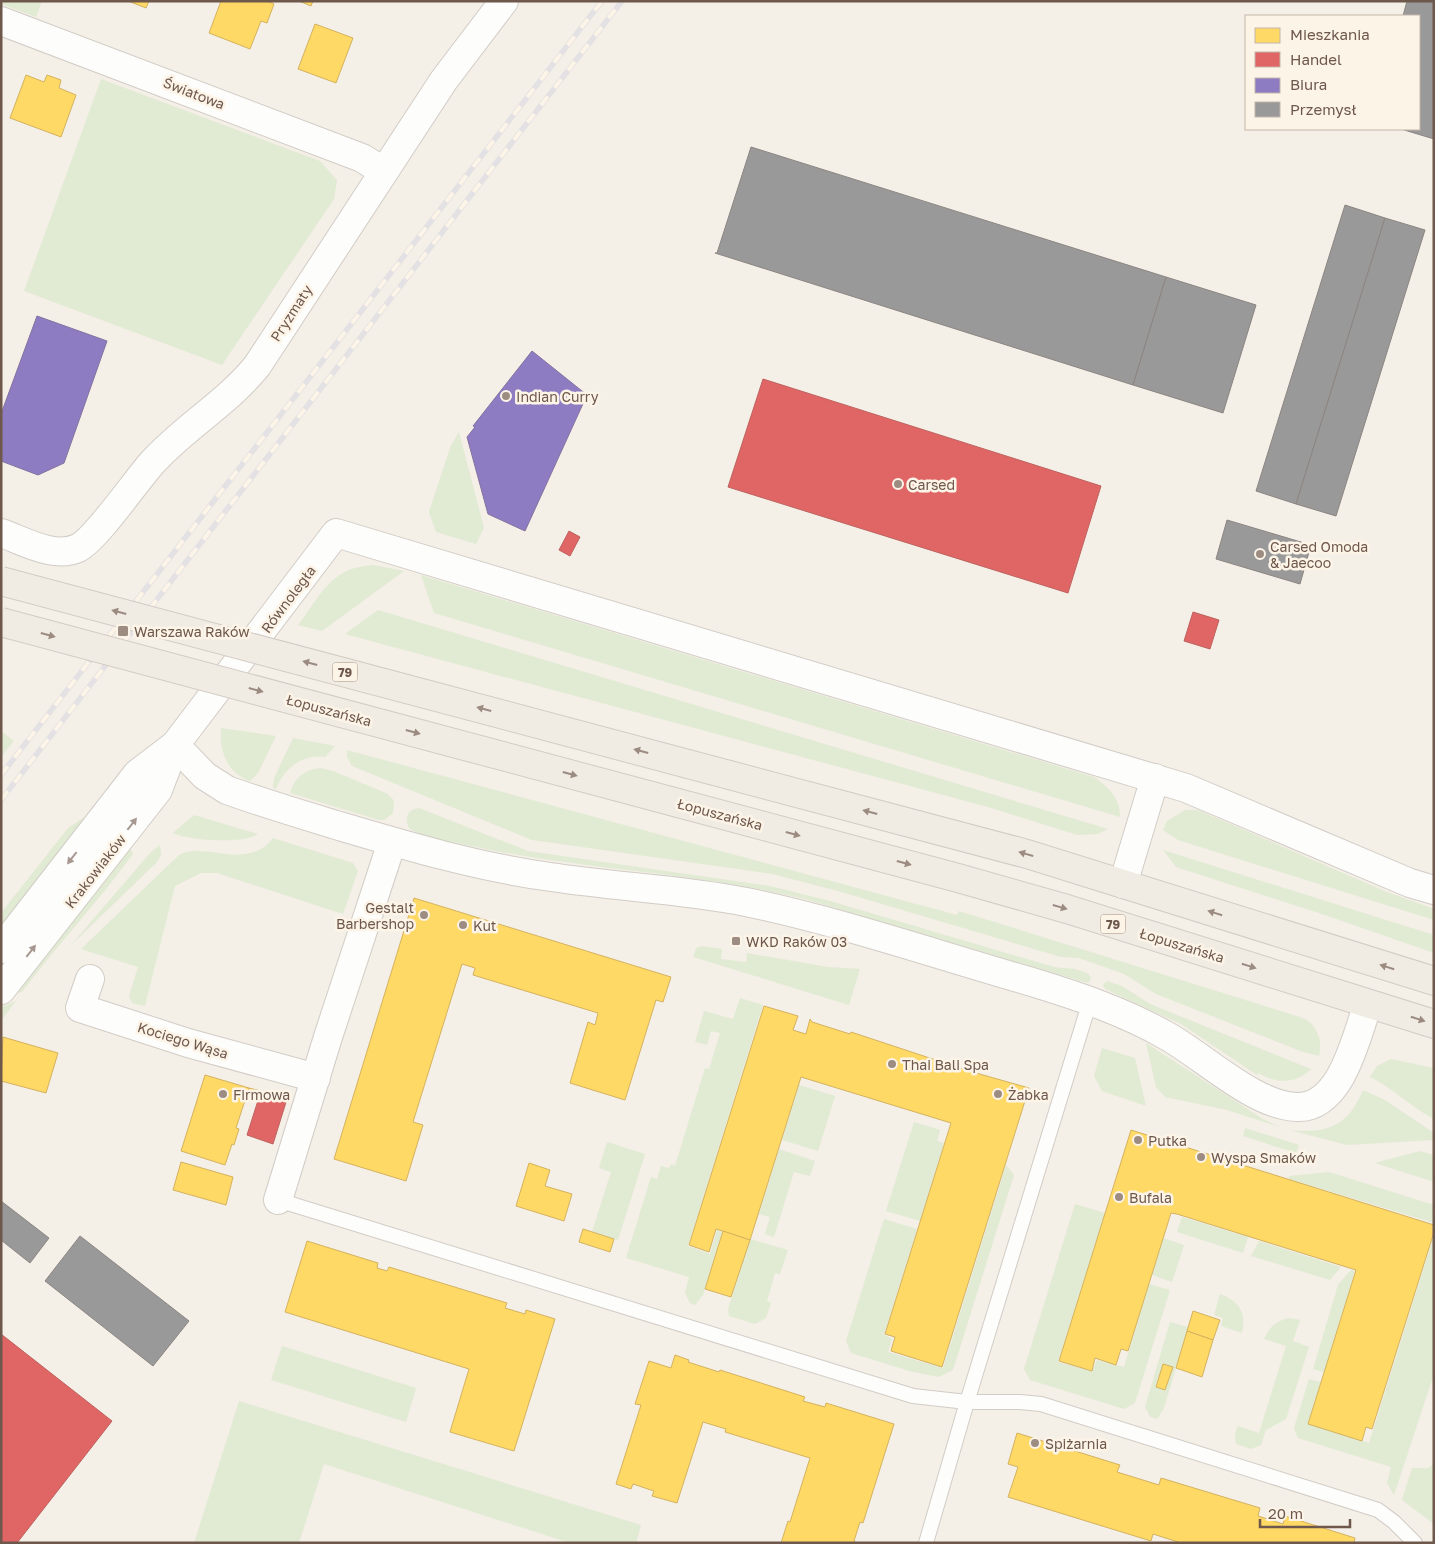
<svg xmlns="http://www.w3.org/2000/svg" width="1435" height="1544" viewBox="0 0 1435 1544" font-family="'Golos Text',sans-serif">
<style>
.green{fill:#e1ead3;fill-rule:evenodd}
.homes{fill:#ffd966;stroke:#d4b25e}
.shops{fill:#e06666;stroke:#be625e}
.offices{fill:#8e7cc3;stroke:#84719f}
.industry{fill:#999;stroke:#8c8582}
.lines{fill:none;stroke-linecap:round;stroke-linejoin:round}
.service-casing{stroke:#d2ccc6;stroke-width:16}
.minor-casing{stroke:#d2ccc6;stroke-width:30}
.primary-casing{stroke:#d3cbc5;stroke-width:30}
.service{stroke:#fdfdfb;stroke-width:14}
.minor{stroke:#fdfdfb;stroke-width:28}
.primary{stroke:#f0ece4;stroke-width:28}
.rail-casing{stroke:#e3e1e3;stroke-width:5.5}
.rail{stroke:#fdf4e8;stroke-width:4;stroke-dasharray:11;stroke-linecap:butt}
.primary-bridge-casing{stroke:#d3cbc5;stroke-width:30;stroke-linecap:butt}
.primary-bridge{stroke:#f0ece4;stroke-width:28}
.oneway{fill:#9c8b81}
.oneway2{fill:#a79991}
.poi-dot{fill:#9d8c82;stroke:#fdf4e8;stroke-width:2}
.labels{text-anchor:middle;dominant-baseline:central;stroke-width:5;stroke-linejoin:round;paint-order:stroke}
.shield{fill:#fdf4e8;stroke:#99867a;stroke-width:1}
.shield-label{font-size:12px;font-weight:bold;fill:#6e574b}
.street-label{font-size:14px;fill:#6e574b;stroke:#fdf4e8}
.poi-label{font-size:14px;fill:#6e574b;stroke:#fdf4e8;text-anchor:start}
</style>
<rect width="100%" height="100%" fill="#f4efe7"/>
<!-- green -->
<g class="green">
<path d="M 1,1 L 42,1 L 36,17 L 1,4 Z"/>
<path d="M 101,79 L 320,161 L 337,180 L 334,199 L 222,365 L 24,291 Z"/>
<path d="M 459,432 L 484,528 L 476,544 L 436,532 L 429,512 L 451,445 Z"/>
<path d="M 373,565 L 404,571 L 322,631 L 298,625 C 321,595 331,567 373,565 Z"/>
<path d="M 421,575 L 1094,777 C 1109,788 1120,798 1120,817 L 434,613 Z"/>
<path d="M 378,610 L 1108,829 L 1098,834 L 1077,835 L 988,807 L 345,634 Z"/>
<path d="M 221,728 L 276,736 L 258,773 L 250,781 C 227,773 219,751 221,728 Z"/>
<path d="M 1,731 L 14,741 L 1,757 Z"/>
<path d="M 293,738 L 335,746 L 325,757 C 302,754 284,768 276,789 L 273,788 L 274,778 Z"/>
<path d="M 347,750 L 957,915 L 959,911 L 1300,1017 C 1317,1023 1323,1040 1319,1056 L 1303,1052 L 1156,994 L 1124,974 L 1079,958 L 1061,957 L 838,891 L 772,874 L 532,840 L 352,766 L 347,757 Z"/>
<path d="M 321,768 L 333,771 L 388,794 L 394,801 L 393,813 L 384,820 L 379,820 L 290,793 C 294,778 305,769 321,768 Z"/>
<path d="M 419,808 L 528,851 L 770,886 L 830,901 L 1054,967 L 1075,969 L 1089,974 L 1091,979 L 1088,983 L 805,899 C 695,872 581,870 471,846 C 454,842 422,838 409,828 C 404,818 408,809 419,808 Z"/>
<path d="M 1185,810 L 1198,810 L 1387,892 L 1434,909 L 1434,920 L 1178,840 L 1163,830 L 1167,821 Z"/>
<path d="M 89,814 L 1,935 L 1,913 L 68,828 Z"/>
<path d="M 194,815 L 258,834 C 244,844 189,841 173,833 Z"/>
<path d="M 273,838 L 353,863 L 358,871 L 343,914 L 217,873 L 201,873 L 175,886 L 145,1006 L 132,1003 L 129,996 L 138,967 L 81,949 L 179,855 C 205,841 247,872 273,838 Z"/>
<path d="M 127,843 L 133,854 C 98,902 57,945 22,992 L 9,994 Z"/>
<path d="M 160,845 L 161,855 L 157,862 L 71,945 L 150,853 Z"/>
<path d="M 1163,850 L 1434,935 L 1434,953 L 1325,915 L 1176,867 Z"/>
<path d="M 701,946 L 722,949 L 721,959 L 746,962 L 747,953 L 828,967 L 860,969 L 849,1005 L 693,957 L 696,948 Z"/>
<path d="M 1107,981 L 1122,986 L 1150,1004 L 1311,1069 C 1296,1084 1277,1084 1258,1073 L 1257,1075 L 1181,1024 L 1105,989 L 1103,985 Z"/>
<path d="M 740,998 L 763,1005 L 688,1246 L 710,1254 L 717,1230 L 722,1232 L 703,1295 L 695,1305 L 690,1303 L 685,1293 L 689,1277 L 626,1258 L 651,1177 L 657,1179 L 661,1166 L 669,1168 L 671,1164 L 675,1166 L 705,1068 L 709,1069 L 720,1033 L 711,1031 L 707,1045 L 695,1042 L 704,1011 L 733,1019 Z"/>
<path d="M 16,1001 L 3,1018 L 1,1021 L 1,1007 Z"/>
<path d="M 1146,1043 L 1263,1119 L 1280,1127 L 1227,1110 L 1165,1097 L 1156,1087 Z"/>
<path d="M 1102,1048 L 1135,1058 L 1146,1106 L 1102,1091 L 1094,1076 Z"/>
<path d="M 1391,1059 L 1434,1068 L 1434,1119 C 1411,1107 1393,1088 1370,1077 L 1377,1066 Z"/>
<path d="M 799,1085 L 835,1096 L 818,1151 L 782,1140 Z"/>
<path d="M 1363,1090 L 1385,1100 L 1434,1133 L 1434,1140 L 1347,1145 L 1290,1130 C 1328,1134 1348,1126 1363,1090 Z"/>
<path d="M 914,1122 L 940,1130 L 937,1141 L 944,1143 L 920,1221 L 886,1211 Z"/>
<path d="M 1245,1128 L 1299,1145 L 1296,1153 L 1243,1136 Z"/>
<path d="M 607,1142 L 645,1154 L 618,1240 L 592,1232 L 611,1172 L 599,1168 Z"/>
<path d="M 779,1149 L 815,1161 L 810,1176 L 794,1172 L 774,1237 L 765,1234 L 770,1217 L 759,1214 Z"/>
<path d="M 1420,1151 L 1434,1155 L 1434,1182 L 1375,1163 Z"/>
<path d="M 1006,1165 L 1014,1175 L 953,1370 L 939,1377 L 909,1371 L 851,1353 L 846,1341 L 884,1219 L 917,1229 L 884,1335 L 892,1339 L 888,1352 L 943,1368 Z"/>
<path d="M 1329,1172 L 1434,1205 L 1434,1223 L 1289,1179 L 1289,1176 Z"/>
<path d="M 1075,1204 L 1105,1213 L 1058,1362 L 1092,1371 L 1097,1360 L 1124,1367 L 1149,1284 L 1170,1290 L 1135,1403 L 1124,1409 L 1030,1380 L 1024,1369 Z"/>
<path d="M 1182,1217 L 1248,1237 L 1243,1253 L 1177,1232 Z"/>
<path d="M 1434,1235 L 1434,1374 L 1394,1495 L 1387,1483 L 1391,1467 L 1298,1438 L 1294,1428 L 1309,1379 L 1321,1382 L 1308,1424 L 1369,1443 Z"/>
<path d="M 1163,1238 L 1184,1245 L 1172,1282 L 1152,1275 Z"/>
<path d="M 750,1239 L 788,1250 L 780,1274 L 775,1273 L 767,1301 L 771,1303 L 766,1318 L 755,1324 L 729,1316 L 728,1309 Z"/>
<path d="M 1259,1241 L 1341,1267 L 1330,1280 L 1251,1256 Z"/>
<path d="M 1351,1270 L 1355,1271 L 1324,1372 L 1313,1369 L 1338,1285 Z"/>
<path d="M 1220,1294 C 1239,1301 1247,1313 1242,1333 L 1221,1326 L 1223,1318 L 1214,1315 Z"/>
<path d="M 1290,1318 L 1300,1320 L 1293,1341 L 1309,1347 L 1286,1419 L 1266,1430 L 1261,1445 L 1251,1449 L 1236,1444 L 1235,1436 L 1237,1426 L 1259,1433 L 1286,1346 L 1264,1339 C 1270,1326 1276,1321 1290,1318 Z"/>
<path d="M 1170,1322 L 1188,1327 L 1164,1408 L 1157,1419 L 1150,1417 L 1145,1407 ZM 1164,1364 L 1173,1367 L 1165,1390 L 1156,1387 Z"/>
<path d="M 282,1346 L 416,1388 L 406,1422 L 271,1380 Z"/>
<path d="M 239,1401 L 641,1525 L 636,1543 L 570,1543 L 324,1464 L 299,1543 L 194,1543 Z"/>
<path d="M 1434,1464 L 1434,1524 L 1402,1500 L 1412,1468 L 1428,1468 Z"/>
</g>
<!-- homes -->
<g class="homes">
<path d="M 128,1 L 149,1 L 146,8 Z"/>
<path d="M 221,1 L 267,1 L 274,4 L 267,23 L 261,21 L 250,49 L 209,33 Z"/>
<path d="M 299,1 L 313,1 L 311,6 Z"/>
<path d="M 315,24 L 353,38 L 336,83 L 298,69 Z"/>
<path d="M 26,75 L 44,82 L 47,75 L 61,80 L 59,88 L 76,95 L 61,137 L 10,118 Z"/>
<path d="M 414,898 L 671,977 L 663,1002 L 656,1000 L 625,1100 L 570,1083 L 588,1022 L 595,1025 L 598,1013 L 473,975 L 475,968 L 462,964 L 413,1122 L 423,1125 L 406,1181 L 334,1159 Z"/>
<path d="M 764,1006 L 798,1016 L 793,1030 L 799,1032 L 806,1034 L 810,1019 L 812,1022 L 850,1034 L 851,1032 L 969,1071 L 1029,1088 L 942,1367 L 891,1351 L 895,1337 L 885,1334 L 951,1123 L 801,1077 L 750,1240 L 716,1229 L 709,1252 L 689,1245 Z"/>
<path d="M 3,1037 L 58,1053 L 46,1093 L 1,1081 Z"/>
<path d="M 205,1075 L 249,1088 L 236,1128 L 239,1129 L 234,1145 L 232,1144 L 225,1165 L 181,1151 Z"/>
<path d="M 249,1088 L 261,1091 L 257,1102 L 245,1099 Z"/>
<path d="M 1131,1130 L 1434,1225 L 1434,1232 L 1372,1429 L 1366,1427 L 1362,1441 L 1308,1424 L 1356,1270 L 1177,1214 L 1171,1213 L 1128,1351 L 1121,1349 L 1116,1365 L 1095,1358 L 1092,1371 L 1059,1361 Z"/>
<path d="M 181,1162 L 233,1177 L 226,1205 L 173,1190 Z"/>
<path d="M 529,1163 L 550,1170 L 545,1186 L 572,1194 L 564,1221 L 516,1206 Z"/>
<path d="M 583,1229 L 614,1239 L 610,1252 L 579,1242 Z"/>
<path d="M 723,1231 L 750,1240 L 731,1297 L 705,1289 Z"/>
<path d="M 307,1241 L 378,1263 L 377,1268 L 387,1271 L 389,1267 L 507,1303 L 505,1308 L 525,1314 L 526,1310 L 555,1319 L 514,1451 L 450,1432 L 469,1369 L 285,1312 Z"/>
<path d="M 1193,1311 L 1220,1320 L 1213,1340 L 1187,1331 Z"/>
<path d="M 1187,1331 L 1213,1340 L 1202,1377 L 1176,1368 Z"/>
<path d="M 675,1355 L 689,1360 L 688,1362 L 719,1372 L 720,1370 L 805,1397 L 803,1401 L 825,1407 L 826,1403 L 894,1424 L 863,1523 L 860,1522 L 854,1541 L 857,1543 L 781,1543 L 788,1521 L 790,1522 L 810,1458 L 725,1432 L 726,1429 L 703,1422 L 677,1503 L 652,1496 L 654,1491 L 633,1484 L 631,1489 L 616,1484 L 641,1405 L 635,1404 L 649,1361 L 671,1368 Z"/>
<path d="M 1163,1364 L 1173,1367 L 1165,1390 L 1156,1387 Z"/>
<path d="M 1017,1433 L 1120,1465 L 1117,1472 L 1159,1485 L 1161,1478 L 1260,1508 L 1258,1516 L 1283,1524 L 1285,1516 L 1355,1538 L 1354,1543 L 1181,1543 L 1153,1534 L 1151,1541 L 1008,1497 L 1018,1467 L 1008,1464 Z"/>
</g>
<!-- shops -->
<g class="shops">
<path d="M 763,379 L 1101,486 L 1068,593 L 728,487 Z"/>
<path d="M 569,531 L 580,537 L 570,556 L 559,550 Z"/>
<path d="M 1193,612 L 1219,620 L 1210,649 L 1184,641 Z"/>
<path d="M 261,1091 L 287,1099 L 273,1144 L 247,1135 Z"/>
<path d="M 1,1334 L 112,1421 L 17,1543 L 1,1543 Z"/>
</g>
<!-- offices -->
<g class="offices">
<path d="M 37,316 L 107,341 L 64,463 L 38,475 L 1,461 L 1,414 Z"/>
<path d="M 532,351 L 587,395 L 525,531 L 488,514 L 467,437 L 475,427 L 473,426 Z"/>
</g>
<!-- industry -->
<g class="industry">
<path d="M 1407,1 L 1434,1 L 1434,139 L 1401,129 L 1419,129 L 1419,16 L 1403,16 Z"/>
<path d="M 751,147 L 1166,277 L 1133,385 L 715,253 L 717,253 Z"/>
<path d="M 1345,205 L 1385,218 L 1296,504 L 1256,491 Z"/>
<path d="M 1385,218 L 1425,230 L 1336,516 L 1296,504 Z"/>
<path d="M 1166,277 L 1256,305 L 1223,413 L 1133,385 Z"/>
<path d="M 1227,520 L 1311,545 L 1300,584 L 1216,559 Z"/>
<path d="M 1,1201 L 49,1238 L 30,1263 L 1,1240 Z"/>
<path d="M 80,1236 L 189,1321 L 153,1366 L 45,1281 Z"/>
</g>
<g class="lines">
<!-- service casing -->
<g class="service-casing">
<g id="service">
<path d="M 278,1200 L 913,1396 L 967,1402 L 1020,1402 L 1041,1404 L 1378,1510 L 1394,1522 L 1415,1543"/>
<path d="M 926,1543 L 967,1402 L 1090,1001"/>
</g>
</g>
<!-- minor casing -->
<g class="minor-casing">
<g id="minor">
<path d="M 1,21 L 362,158 L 383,171"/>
<path d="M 1,533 C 24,541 54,559 78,548 C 95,540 136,481 151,464 C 183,428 226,404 257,366 L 444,80 L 504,1"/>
<path d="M 175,745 L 205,776 L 227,790 C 263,803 300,814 336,825 C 407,846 477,867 551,877 C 615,887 682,889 746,902 C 842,922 937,955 1032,982 C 1078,996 1125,1012 1167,1036 C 1203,1056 1257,1108 1299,1107 C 1342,1106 1356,1037 1368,1004"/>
<path d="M 1123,884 L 1155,778"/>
<path d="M 1,949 L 137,774 L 175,745 L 336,533 L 1186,788 L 1410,883 L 1434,890"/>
<path d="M 90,979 L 80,1008 L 188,1043 L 316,1078"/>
<path d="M 1,990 L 158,790 L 175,745"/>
<path d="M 278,1200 L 328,1037 L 392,842"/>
</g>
</g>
<!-- primary casing -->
<g class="primary-casing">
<g id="primary">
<path d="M 688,764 L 1027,854 L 1434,981"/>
<path d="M 678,803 L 958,878 L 1067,909 L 1434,1024"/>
</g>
</g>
<!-- service -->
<use href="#service" class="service"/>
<!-- minor -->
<use href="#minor" class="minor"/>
<!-- primary -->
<use href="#primary" class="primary"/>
<!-- rail casing -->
<g class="rail-casing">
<g id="rail">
<path d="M 1,775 L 602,1"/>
<path d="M 1,800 L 622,1"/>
</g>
</g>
<!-- rail -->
<use href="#rail" class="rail"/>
<!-- primary-bridge casing -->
<g class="primary-bridge-casing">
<g id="primary-bridge">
<path d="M 1,581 L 688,764"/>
<path d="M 1,622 L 678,803"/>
</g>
</g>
<!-- primary-bridge -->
<use href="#primary-bridge" class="primary-bridge"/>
</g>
<!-- one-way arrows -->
<defs><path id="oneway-solid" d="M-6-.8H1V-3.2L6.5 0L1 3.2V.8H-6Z" transform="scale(1.25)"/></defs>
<g class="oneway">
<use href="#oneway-solid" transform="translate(119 612) rotate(-165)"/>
<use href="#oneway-solid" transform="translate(48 635) rotate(15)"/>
<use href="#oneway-solid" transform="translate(310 663) rotate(-165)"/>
<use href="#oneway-solid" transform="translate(256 690) rotate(15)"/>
<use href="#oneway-solid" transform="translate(484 709) rotate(-165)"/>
<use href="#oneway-solid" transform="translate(413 732) rotate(15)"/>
<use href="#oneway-solid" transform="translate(641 751) rotate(-165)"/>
<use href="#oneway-solid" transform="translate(570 774) rotate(15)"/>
<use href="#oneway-solid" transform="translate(870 812) rotate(-165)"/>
<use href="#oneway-solid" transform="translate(793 834) rotate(15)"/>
<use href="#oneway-solid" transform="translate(1026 854) rotate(-164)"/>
<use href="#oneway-solid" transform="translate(904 863) rotate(15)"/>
<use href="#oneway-solid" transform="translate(1060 907) rotate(16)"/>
<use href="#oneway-solid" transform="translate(1215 913) rotate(-163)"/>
<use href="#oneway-solid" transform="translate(1249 966) rotate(17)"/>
<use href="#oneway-solid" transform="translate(1387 967) rotate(-163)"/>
<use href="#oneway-solid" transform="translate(1418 1019) rotate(18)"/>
</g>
<g class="oneway2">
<use href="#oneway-solid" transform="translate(132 824) rotate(-52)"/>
<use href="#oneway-solid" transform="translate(72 858) rotate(128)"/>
<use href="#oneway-solid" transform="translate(31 951) rotate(-52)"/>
</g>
<!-- markers -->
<g class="poi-dot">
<circle cx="506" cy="396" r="5"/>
<circle cx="898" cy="484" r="5"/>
<circle cx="1260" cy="554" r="5"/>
<rect x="117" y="625" width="12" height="12" rx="2.5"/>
<circle cx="424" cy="915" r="5"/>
<circle cx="463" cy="925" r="5"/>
<rect x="731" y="936" width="10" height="10" rx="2.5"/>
<circle cx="892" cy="1064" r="5"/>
<circle cx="223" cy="1094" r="5"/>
<circle cx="998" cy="1094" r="5"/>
<circle cx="1138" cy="1140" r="5"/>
<circle cx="1201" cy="1157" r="5"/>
<circle cx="1119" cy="1197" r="5"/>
<circle cx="1035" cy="1443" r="5"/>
</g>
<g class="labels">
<!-- shield labels -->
<g class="shield">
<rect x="332.5" y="662.5" width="25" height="19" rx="4"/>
<rect x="1100.5" y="914.5" width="25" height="19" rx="4"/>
</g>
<g class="shield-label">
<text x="345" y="672">79</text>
<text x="1113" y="924">79</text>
</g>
<!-- street labels -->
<g class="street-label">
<text transform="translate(194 93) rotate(21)">Światowa</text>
<text transform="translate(291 313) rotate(-57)">Pryzmaty</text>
<text transform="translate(288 599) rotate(-53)">Równoległa</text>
<text transform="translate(329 710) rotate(15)">Łopuszańska</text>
<text transform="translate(720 814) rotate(15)">Łopuszańska</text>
<text transform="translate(95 871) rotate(-52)">Krakowiaków</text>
<text transform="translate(1182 945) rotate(17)">Łopuszańska</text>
<text transform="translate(183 1040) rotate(17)">Kociego Wąsa</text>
</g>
<!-- poi labels -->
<g class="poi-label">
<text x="516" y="396">Indian Curry</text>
<text x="908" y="484">Carsed</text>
<text x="1270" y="546">Carsed Omoda<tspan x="1270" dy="16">&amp; Jaecoo</tspan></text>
<text x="134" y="631">Warszawa Raków</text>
<text x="414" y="907" text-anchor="end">Gestalt<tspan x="414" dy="16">Barbershop</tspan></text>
<text x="473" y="925">Kut</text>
<text x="746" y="941">WKD Raków 03</text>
<text x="902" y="1064">Thai Bali Spa</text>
<text x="233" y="1094">Firmowa</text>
<text x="1008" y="1094">Żabka</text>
<text x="1148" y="1140">Putka</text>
<text x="1211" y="1157">Wyspa Smaków</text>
<text x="1129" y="1197">Bufala</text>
<text x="1045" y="1443">Spiżarnia</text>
</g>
</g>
<!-- border -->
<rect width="1435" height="1544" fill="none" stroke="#6e574b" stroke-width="5"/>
<!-- legend -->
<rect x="1245" y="15" width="175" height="115" fill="#fdf4e8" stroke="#c4b5a9"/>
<rect x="1255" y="28" width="25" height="15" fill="#ffd966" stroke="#c4b5a9"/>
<text x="1290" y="40" font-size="15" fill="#6e574b">Mieszkania</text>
<rect x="1255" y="52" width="25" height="15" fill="#e06666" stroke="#c4b5a9"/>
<text x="1290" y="65" font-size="15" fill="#6e574b">Handel</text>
<rect x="1255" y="78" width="25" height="15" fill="#8e7cc3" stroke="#c4b5a9"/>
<text x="1290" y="90" font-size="15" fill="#6e574b">Biura</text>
<rect x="1255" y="102" width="25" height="15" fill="#999999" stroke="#c4b5a9"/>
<text x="1290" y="115" font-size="15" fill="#6e574b">Przemysł</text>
<!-- scale -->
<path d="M1260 1519v8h90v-8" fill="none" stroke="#6e574b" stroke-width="2.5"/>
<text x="1268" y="1519" font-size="15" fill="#6e574b" stroke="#fdf4e8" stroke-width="4" paint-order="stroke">20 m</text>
</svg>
